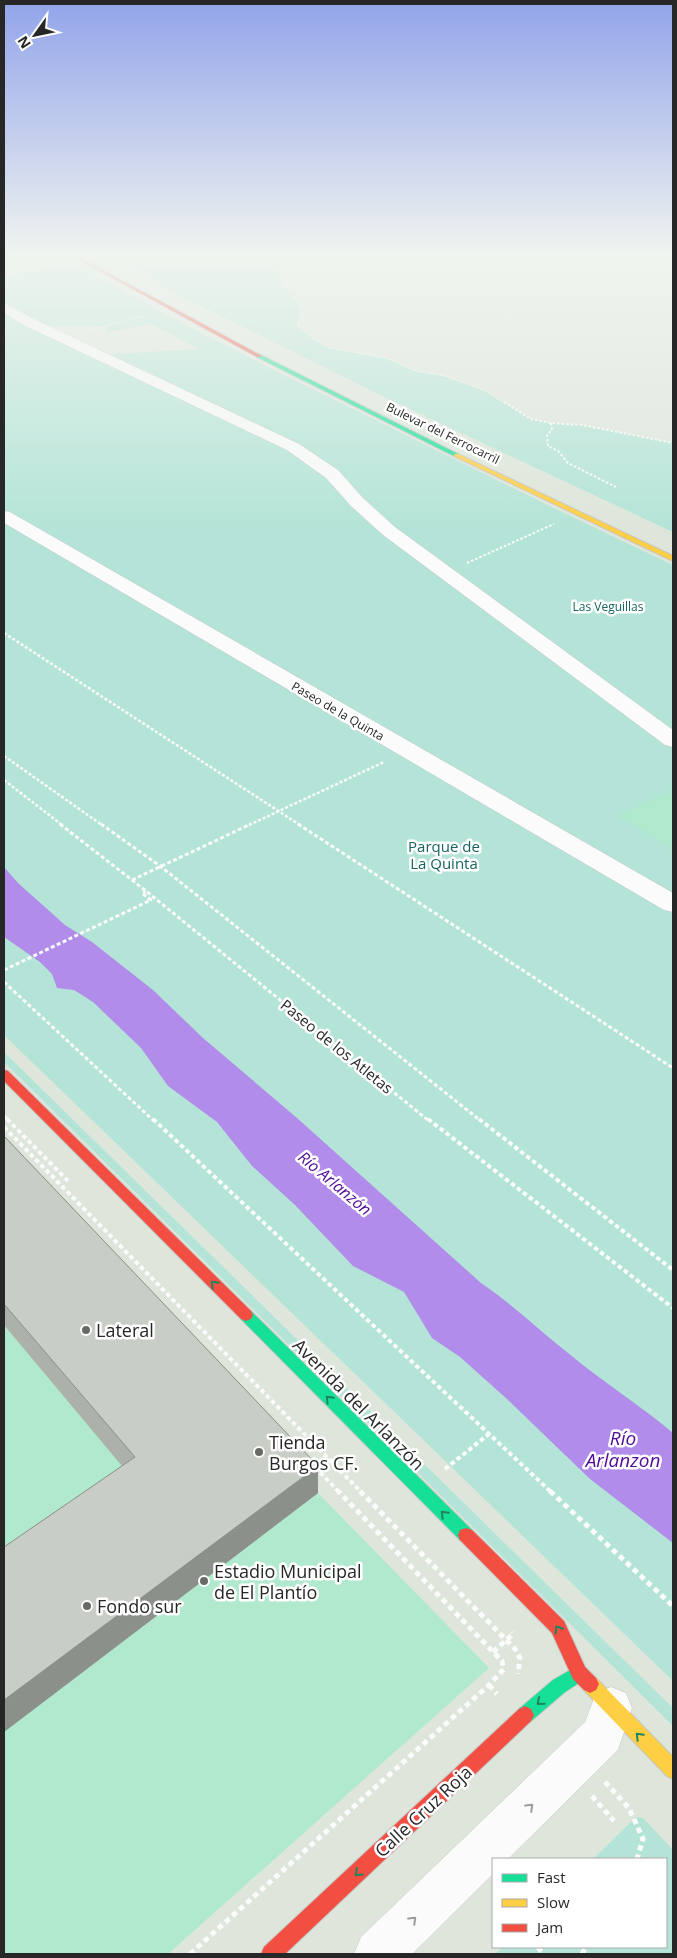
<svg xmlns="http://www.w3.org/2000/svg" width="677" height="1958" viewBox="0 0 677 1958" font-family="'Open Sans',sans-serif">
<style>
.green{fill:#b4e4d7}
.pitch{fill:#b1e9ce}
.water{fill:#b28cea}
.lines{fill:none;stroke-linecap:round;stroke-linejoin:round}
.street-casing{stroke:#c6c6c5;stroke-width:1}
.fast-casing{stroke:#c6c6c5;stroke-width:2}
.slow-casing{stroke:#c6c6c5;stroke-width:2}
.jam-casing{stroke:#c6c6c5;stroke-width:2}
.path-far5{stroke:#fafbfa;stroke-width:1;stroke-dasharray:2 1;stroke-linecap:butt}
.path-far4{stroke:#fafbfa;stroke-width:2;stroke-dasharray:2.5 2;stroke-linecap:butt}
.path-far3{stroke:#fafbfa;stroke-width:2.5;stroke-dasharray:3 2;stroke-linecap:butt}
.path-far2{stroke:#fafbfa;stroke-width:3;stroke-dasharray:4 2.5;stroke-linecap:butt}
.path-far1{stroke:#fafbfa;stroke-width:4;stroke-dasharray:4.5 3;stroke-linecap:butt}
.path{stroke:#fafbfa;stroke-width:5;stroke-dasharray:5.5 4;stroke-linecap:butt}
.street{fill:#fafbfa;fill-rule:evenodd}
.fast{fill:#16e098;fill-rule:evenodd}
.slow{fill:#ffcf43;fill-rule:evenodd}
.jam{fill:#f24e42;fill-rule:evenodd}
.wall{fill:#acb1aa}
.shaded-wall{fill:#8c908b}
.building{fill:#c8cec6;stroke:#8c908b}
.oneway{stroke:#1e8460}
.oneway2{stroke:#9b9c9b}
.poi-dot{fill:#676a66;stroke:#fff;stroke-width:2}
.labels{text-anchor:middle;dominant-baseline:central;stroke-width:5;stroke-linejoin:round;paint-order:stroke}
.far-street-label{font-size:12px;fill:#272727;stroke:#fff}
.far-park-label{font-size:12px;fill:#17635f;stroke:#fff}
.park-label{font-size:15px;fill:#17635f;stroke:#fff}
.street-label{font-size:15px;fill:#272727;stroke:#fff}
.water-label{font-size:16px;font-style:italic;fill:#500998;stroke:#fff}
.near-poi-label{font-size:18px;fill:#272727;stroke:#fff;text-anchor:start}
.near-street-label{font-size:18px;fill:#272727;stroke:#fff}
.near-water-label{font-size:19px;font-style:italic;fill:#500998;stroke:#fff}
</style>
<rect width="100%" height="100%" fill="#dee6db"/>
<!-- green -->
<g class="green">
<path d="M 44,255 L 61,255 C 155,312 253,359 351,408 C 458,461 565,514 673,565 L 673,734 L 395,529 L 364,501 L 338,472 L 116,359 L 112,354 L 199,349 L 151,324 L 107,332 L 105,326 L 46,326 L 34,322 L 4,304 L 4,276 L 63,266 Z"/>
<path d="M 106,255 L 266,255 L 277,262 L 283,282 L 301,308 L 297,326 L 314,339 L 330,348 L 386,358 L 416,371 L 445,376 L 484,390 L 531,419 L 551,423 L 582,425 L 673,443 L 673,532 L 382,396 L 187,299 Z"/>
<path d="M 4,311 L 26,324 L 287,448 L 326,475 L 673,747 L 673,1681 L 4,1035 Z"/>
<path d="M 4,1052 L 673,1708 L 673,1726 L 4,1062 Z"/>
<path d="M 636,1817 L 643,1818 L 673,1850 L 673,1954 L 495,1954 L 503,1947 L 666,1947 L 666,1859 L 593,1859 Z"/>
</g>
<!-- pitch -->
<g class="pitch">
<path d="M 673,790 L 673,850 L 619,816 Z"/>
<path d="M 4,1159 L 318,1493 L 489,1668 L 168,1954 L 4,1954 Z"/>
</g>
<!-- water -->
<path class="water" d="M 4,867 L 18,883 L 65,925 L 92,942 L 153,990 L 203,1038 L 297,1118 L 481,1283 C 514,1305 542,1333 573,1357 C 606,1384 641,1406 673,1433 L 673,1543 L 590,1479 L 507,1399 L 460,1357 L 432,1338 L 404,1292 L 353,1266 L 295,1205 L 252,1166 L 217,1122 L 168,1086 L 141,1048 L 93,1002 L 74,990 L 57,988 L 52,974 L 40,962 L 4,937 Z"/>
<g class="lines">
<!-- street casing -->
<g class="street-casing">
<g id="street">
<path d="M 4,303 L 34,319 L 299,444 L 338,470 L 363,498 L 395,527 L 673,730 L 673,747 L 665,745 L 383,535 L 351,506 L 326,478 L 287,450 L 24,325 L 4,313 Z"/>
<path d="M 4,511 L 10,512 L 673,893 L 673,912 L 664,910 L 4,523 Z"/>
<path d="M 611,1687 L 626,1693 L 632,1708 L 618,1750 L 508,1859 L 493,1859 L 493,1874 L 412,1954 L 354,1954 L 361,1937 L 585,1722 L 596,1693 Z"/>
</g>
</g>
<!-- fast casing -->
<g class="fast-casing">
<g id="fast">
<path d="M 259,354 L 458,454 L 459,455 L 454,456 L 257,357 L 257,355 Z"/>
<path d="M 246,1309 L 251,1311 L 472,1530 L 474,1535 L 472,1540 L 466,1542 L 460,1540 L 241,1319 L 239,1315 L 241,1311 Z"/>
<path d="M 579,1665 L 585,1667 L 588,1673 L 585,1679 L 565,1692 L 531,1721 L 525,1724 L 519,1721 L 516,1715 L 519,1709 L 553,1680 Z"/>
</g>
</g>
<!-- slow casing -->
<g class="slow-casing">
<g id="slow">
<path d="M 454,454 L 458,454 L 673,556 L 673,561 L 454,456 Z"/>
<path d="M 590,1675 L 596,1678 L 673,1757 L 673,1779 L 667,1776 L 584,1690 L 581,1684 L 584,1678 Z"/>
</g>
</g>
<!-- jam casing -->
<g class="jam-casing">
<g id="jam">
<path d="M 70,255 L 75,255 L 262,356 L 257,357 Z"/>
<path d="M 4,1070 L 8,1071 L 251,1311 L 253,1315 L 251,1319 L 246,1321 L 241,1319 L 4,1081 Z"/>
<path d="M 466,1528 L 472,1530 L 564,1621 L 585,1667 L 596,1678 L 599,1684 L 596,1690 L 590,1693 L 584,1690 L 573,1679 L 552,1633 L 460,1540 L 458,1535 L 460,1530 Z"/>
<path d="M 525,1706 L 531,1709 L 534,1715 L 531,1721 L 285,1954 L 261,1954 L 264,1947 L 519,1709 Z"/>
</g>
</g>
<!-- path-far5 -->
<g class="path-far5">
<path d="M 266,255 L 277,262 L 283,282 L 301,308 L 297,325 L 314,339 L 330,348 L 386,358 L 416,371 L 445,376 L 484,390 L 506,404"/>
<path d="M 92,330 L 142,316"/>
</g>
<!-- path-far4 -->
<g class="path-far4">
<path d="M 504,402 L 531,419 L 551,423 L 582,425 L 673,443"/>
<path d="M 551,423 L 552,430 L 547,435 L 548,446 L 558,451 L 568,463 L 616,487"/>
<path d="M 467,563 L 554,524"/>
</g>
<!-- path-far3 -->
<g class="path-far3">
<path d="M 4,633 L 300,825"/>
<path d="M 4,756 L 102,825"/>
<path d="M 4,780 L 62,825"/>
<path d="M 249,825 L 384,762"/>
</g>
<!-- path-far2 -->
<g class="path-far2">
<path d="M 60,824 L 146,891 L 429,1121"/>
<path d="M 101,824 L 160,866 L 481,1121"/>
<path d="M 298,824 L 673,1068"/>
<path d="M 132,880 L 251,824"/>
<path d="M 4,970 L 151,900 L 142,893 L 146,891"/>
<path d="M 4,982 L 154,1121"/>
<path d="M 4,1116 L 9,1121"/>
</g>
<!-- path-far1 -->
<g class="path-far1">
<path d="M 7,1119 L 68,1181"/>
<path d="M 153,1119 L 551,1492"/>
<path d="M 428,1119 L 673,1308"/>
<path d="M 479,1119 L 673,1270"/>
<path d="M 4,1127 L 361,1492"/>
<path d="M 315,1467 L 339,1492"/>
<path d="M 445,1469 L 489,1434"/>
</g>
<!-- path -->
<g class="path">
<path d="M 360,1491 L 515,1649 L 520,1658 L 518,1674"/>
<path d="M 550,1491 L 673,1606"/>
<path d="M 493,1652 L 513,1634 L 512,1632"/>
<path d="M 489,1685 L 497,1694"/>
<path d="M 605,1782 L 629,1808 L 643,1839 L 637,1859"/>
<path d="M 592,1796 L 614,1821"/>
<path d="M 538,1947 L 543,1954"/>
<path d="M 190,1954 L 489,1685 L 504,1669 L 502,1661 L 338,1491"/>
<path d="M 582,1954 L 586,1947"/>
</g>
<!-- street -->
<use href="#street" class="street"/>
<!-- fast -->
<use href="#fast" class="fast"/>
<!-- slow -->
<use href="#slow" class="slow"/>
<!-- jam -->
<use href="#jam" class="jam"/>
</g>
<!-- wall -->
<path class="wall" d="M 4,1136 L 318,1466 L 318,1493 L 4,1732 L 4,1547 L 122,1466 L 4,1325 Z"/>
<!-- shaded-wall -->
<path class="shaded-wall" d="M 318,1466 L 318,1493 L 4,1732 L 4,1700 Z"/>
<!-- building -->
<path class="building" d="M 4,1136 L 318,1466 L 4,1700 L 4,1547 L 135,1457 L 4,1304 Z"/>
<!-- one-way arrows -->
<defs><path id="oneway-chevron" d="M-2-3.5L2.5 0L-2 3.5" fill="none" stroke-width="1.6" stroke-linecap="round" stroke-linejoin="round" transform="scale(1.25)"/></defs>
<g class="oneway">
<use href="#oneway-chevron" transform="translate(214 1284) rotate(-135)"/>
<use href="#oneway-chevron" transform="translate(329 1399) rotate(-135)"/>
<use href="#oneway-chevron" transform="translate(444 1514) rotate(-135)"/>
<use href="#oneway-chevron" transform="translate(558 1629) rotate(-123)"/>
<use href="#oneway-chevron" transform="translate(540 1702) rotate(140)"/>
<use href="#oneway-chevron" transform="translate(639 1736) rotate(-135)"/>
<use href="#oneway-chevron" transform="translate(358 1873) rotate(137)"/>
</g>
<g class="oneway2">
<use href="#oneway-chevron" transform="translate(530 1807) rotate(-44)"/>
<use href="#oneway-chevron" transform="translate(413 1920) rotate(-44)"/>
</g>
<!-- sky -->
<linearGradient id="sky" x2="0" y2="1"><stop stop-color="#92a4e9"/><stop offset="0.48" stop-color="#f0f4ef"/><stop offset="1" stop-color="#f0f4ef" stop-opacity="0"/></linearGradient>
<rect width="677" height="529" fill="url(#sky)"/>
<!-- markers -->
<g class="poi-dot">
<circle cx="86" cy="1330" r="5"/>
<circle cx="259" cy="1452" r="5"/>
<circle cx="204" cy="1581" r="5"/>
<circle cx="87" cy="1606" r="5"/>
</g>
<g class="labels">
<!-- far-street labels -->
<g class="far-street-label">
<text transform="translate(443 433) rotate(26)">Bulevar del Ferrocarril</text>
<text transform="translate(338 711) rotate(30)">Paseo de la Quinta</text>
</g>
<!-- far-park labels -->
<g class="far-park-label">
<text x="608" y="606">Las Veguillas</text>
</g>
<!-- park labels -->
<g class="park-label">
<text x="444" y="846">Parque de<tspan x="444" dy="17">La Quinta</tspan></text>
</g>
<!-- street labels -->
<g class="street-label">
<text transform="translate(337 1046) rotate(39)">Paseo de los Atletas</text>
</g>
<!-- water labels -->
<g class="water-label">
<text transform="translate(335 1183) rotate(40)">Río Arlanzón</text>
</g>
<!-- near-poi labels -->
<g class="near-poi-label">
<text x="96" y="1330">Lateral</text>
<text x="269" y="1442">Tienda<tspan x="269" dy="21">Burgos CF.</tspan></text>
<text x="214" y="1571">Estadio Municipal<tspan x="214" dy="21">de El Plantío</tspan></text>
<text x="97" y="1606">Fondo sur</text>
</g>
<!-- near-street labels -->
<g class="near-street-label">
<text transform="translate(359 1404) rotate(45)">Avenida del Arlanzón</text>
<text transform="translate(423 1811) rotate(-43)">Calle Cruz Roja</text>
</g>
<!-- near-water labels -->
<g class="near-water-label">
<text x="623" y="1438">Río<tspan x="623" dy="22">Arlanzon</tspan></text>
</g>
</g>
<!-- border -->
<rect width="677" height="1958" fill="none" stroke="#272727" stroke-width="10"/>
<!-- legend -->
<rect x="492" y="1858" width="175" height="90" fill="#ffffff" stroke="#a9a9a9"/>
<rect x="502" y="1874" width="25" height="8" fill="#16e098" stroke="#a9a9a9"/>
<text x="537" y="1883" font-size="15" fill="#272727">Fast</text>
<rect x="502" y="1899" width="25" height="8" fill="#ffcf43" stroke="#a9a9a9"/>
<text x="537" y="1908" font-size="15" fill="#272727">Slow</text>
<rect x="502" y="1924" width="25" height="8" fill="#f24e42" stroke="#a9a9a9"/>
<text x="537" y="1933" font-size="15" fill="#272727">Jam</text>
<!-- north arrow -->
<g transform="translate(35 35) rotate(237)" stroke="#ffffff" stroke-width="4" paint-order="stroke">
<path d="M0-4L9 19L0 12L-9 19Z" fill="#272727"/>
<text y="-8" font-size="14" font-weight="bold" text-anchor="middle" fill="#272727">N</text>
</g>
</svg>
